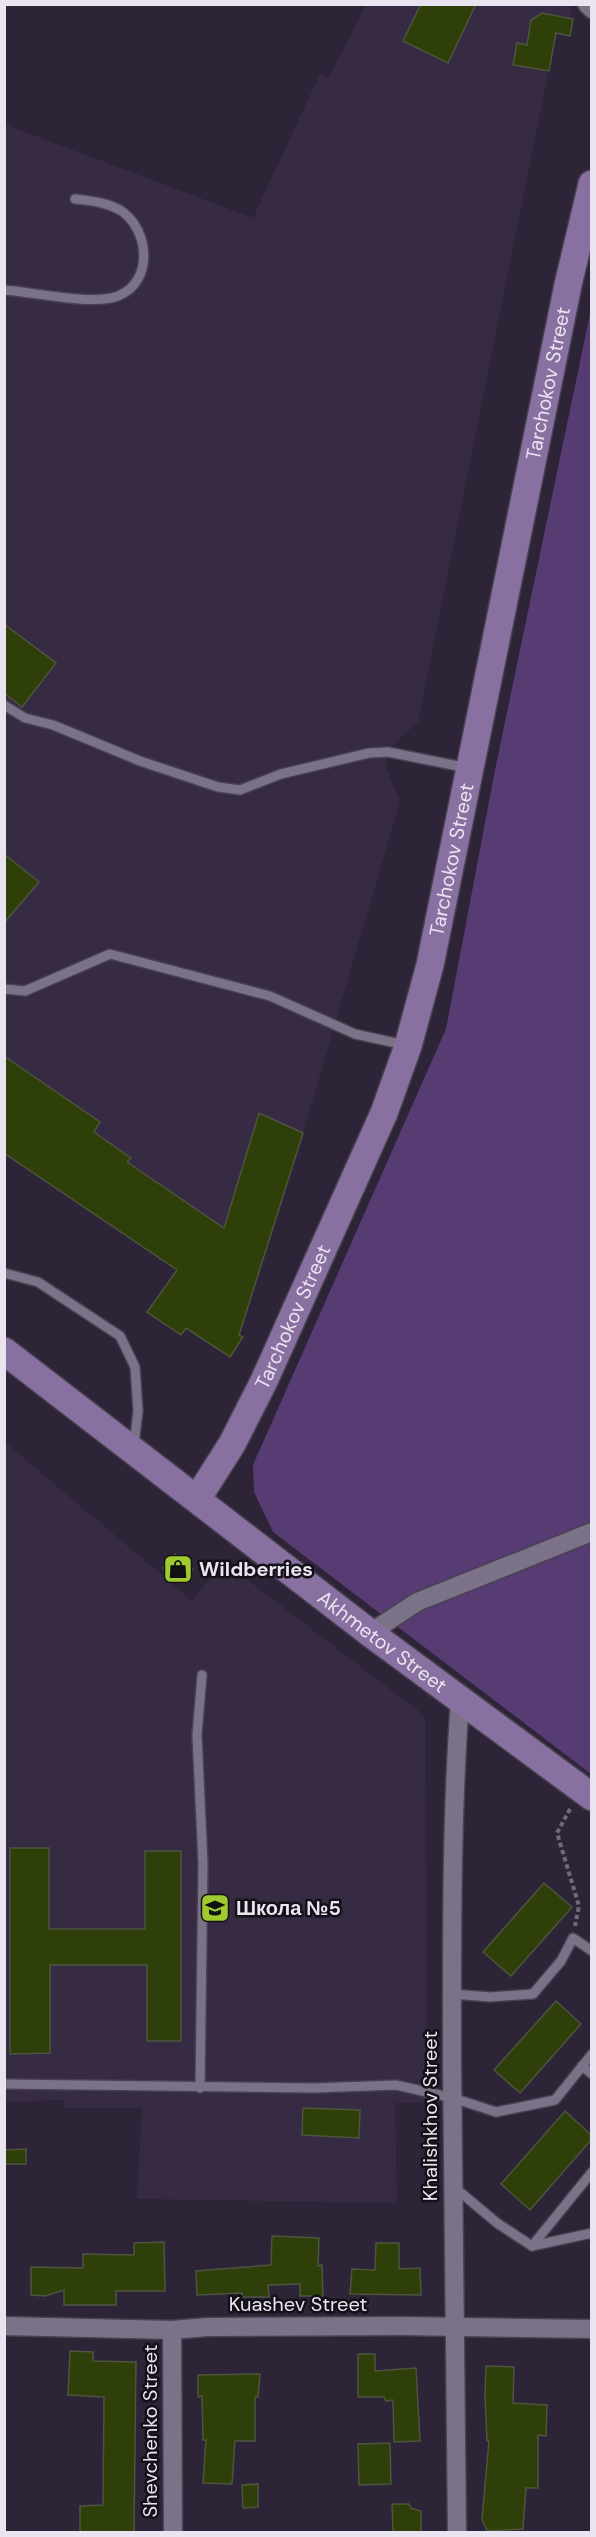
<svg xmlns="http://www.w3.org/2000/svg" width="596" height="2537" viewBox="0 0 596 2537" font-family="'DM Sans',sans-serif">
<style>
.built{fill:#372b44}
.green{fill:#573c74}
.building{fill:#2f3f09;stroke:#4d553f;stroke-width:1.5}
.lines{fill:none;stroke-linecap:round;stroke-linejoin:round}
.service-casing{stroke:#484151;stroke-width:12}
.minor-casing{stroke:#484151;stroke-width:21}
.secondary-casing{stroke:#484151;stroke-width:30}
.path{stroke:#726a7b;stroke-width:4;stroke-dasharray:4.5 3;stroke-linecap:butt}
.service{stroke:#7c7288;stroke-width:9}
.minor{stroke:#7c7288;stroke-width:18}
.secondary{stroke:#8871a1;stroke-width:27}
.labels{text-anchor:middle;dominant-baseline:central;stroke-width:5;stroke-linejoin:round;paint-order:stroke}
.street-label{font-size:20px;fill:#eae4f1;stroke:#131018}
.poi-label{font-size:20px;font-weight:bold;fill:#eae4f1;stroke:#131018;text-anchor:start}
</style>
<rect width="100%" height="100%" fill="#2d2437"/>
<!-- built -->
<g class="built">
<path d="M 366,5 L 570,5 L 573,19 L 570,36 L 556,34 L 418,722 L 393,745 L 385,766 L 400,801 L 303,1133 L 245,1317 L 5,1153 L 4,124 L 253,218 L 320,74 L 328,79 Z"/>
<path d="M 4,1441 L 192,1601 L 224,1562 L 425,1716 L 427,2102 L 395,2103 L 397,2203 L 137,2199 L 142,2108 L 65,2108 L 63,2100 L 5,2102 Z"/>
</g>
<!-- green -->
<path class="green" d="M 591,309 L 591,1774 L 273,1532 L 254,1492 L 253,1465 L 446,1029 L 495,770 Z"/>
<!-- building -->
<g class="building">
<path d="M 421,4 L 476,4 L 448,63 L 403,41 Z"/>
<path d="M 542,13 L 573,19 L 570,36 L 556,33 L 549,71 L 513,65 L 517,43 L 527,45 L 531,20 Z"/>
<path d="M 4,624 L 56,663 L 22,707 L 4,693 Z"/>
<path d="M 4,854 L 39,882 L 4,923 Z"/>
<path d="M 4,1056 L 100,1122 L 94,1132 L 131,1158 L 127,1162 L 224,1228 L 259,1113 L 303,1133 L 239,1335 L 243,1337 L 230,1357 L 186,1328 L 181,1335 L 147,1312 L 177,1270 L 4,1153 Z"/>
<path d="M 175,1554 L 193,1569 L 182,1583 L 163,1568 Z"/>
<path d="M 10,1848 L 49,1848 L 49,1929 L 145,1929 L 145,1851 L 181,1851 L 181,2041 L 147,2041 L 147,1965 L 50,1965 L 50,2053 L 10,2054 Z"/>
<path d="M 544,1883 L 572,1907 L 511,1976 L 483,1952 Z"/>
<path d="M 556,2001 L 581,2024 L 520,2093 L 494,2070 Z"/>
<path d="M 303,2108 L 360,2110 L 359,2138 L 302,2135 Z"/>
<path d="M 565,2111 L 591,2135 L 591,2140 L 530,2210 L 501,2184 Z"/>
<path d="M 26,2149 L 26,2164 L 4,2164 L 4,2150 Z"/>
<path d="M 272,2236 L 319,2238 L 318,2266 L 322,2265 L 323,2296 L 300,2296 L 300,2284 L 268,2285 L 269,2297 L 242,2297 L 242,2293 L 197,2295 L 196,2271 L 271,2265 Z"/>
<path d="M 164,2242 L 165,2291 L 116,2291 L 116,2305 L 64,2305 L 64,2290 L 45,2296 L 31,2295 L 31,2267 L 83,2268 L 83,2254 L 134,2255 L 134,2243 Z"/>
<path d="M 376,2243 L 399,2243 L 399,2269 L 420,2268 L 421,2295 L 350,2294 L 352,2269 L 375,2270 Z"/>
<path d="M 70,2351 L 93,2352 L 93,2361 L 136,2362 L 134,2532 L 83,2532 L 80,2530 L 80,2506 L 103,2505 L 104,2397 L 68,2395 Z"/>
<path d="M 358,2354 L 375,2354 L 375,2371 L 416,2368 L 420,2441 L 394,2442 L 393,2400 L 386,2401 L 384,2397 L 358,2397 Z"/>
<path d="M 486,2366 L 514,2367 L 513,2403 L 547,2405 L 546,2436 L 538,2435 L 538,2488 L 526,2488 L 523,2529 L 487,2531 L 482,2519 L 489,2441 L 487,2441 L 485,2396 Z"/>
<path d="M 260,2374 L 258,2397 L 255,2397 L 255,2441 L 235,2441 L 232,2484 L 203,2483 L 206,2440 L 203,2440 L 202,2396 L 198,2397 L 198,2375 Z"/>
<path d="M 390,2443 L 391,2484 L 359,2485 L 358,2444 Z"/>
<path d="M 258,2484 L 258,2507 L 243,2508 L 242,2485 Z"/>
<path d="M 392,2504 L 409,2504 L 411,2508 L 421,2511 L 421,2532 L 393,2532 Z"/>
</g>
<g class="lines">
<!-- service casing -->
<g class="service-casing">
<g id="service">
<path d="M 4,290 C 34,292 92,306 118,296 C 154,282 150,229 120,210 C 106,202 91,201 75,199"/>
<path d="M 4,705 L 25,718 L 53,725 L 140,761 L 218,787 L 240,790 L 281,774 L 369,753 L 388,752 L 468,768"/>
<path d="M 4,989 L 25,991 L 110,954 L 270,996 L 355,1034 L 405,1045"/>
<path d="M 4,1273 L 38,1282 L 120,1336 L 135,1367 L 138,1411 L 134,1445"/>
<path d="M 452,1994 L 490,1997 L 533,1994 L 561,1961 L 573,1938 L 592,1951"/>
<path d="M 582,2066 L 592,2074"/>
<path d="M 4,2084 L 314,2088 L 396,2085 L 453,2098 L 496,2112 L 555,2100 L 592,2054"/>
<path d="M 200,2088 L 203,1863 L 197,1735 L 202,1675"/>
<path d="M 454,2187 L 497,2223 L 532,2246 L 592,2172"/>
<path d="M 532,2246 L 592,2233"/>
</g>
</g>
<!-- minor casing -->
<g class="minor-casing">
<g id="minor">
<path d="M 587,4 L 592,9"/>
<path d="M 370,1633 L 417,1602 L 592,1532"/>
<path d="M 4,2326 L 172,2330 L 207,2327 L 403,2326 L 592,2329"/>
<path d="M 172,2330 L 173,2532"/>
<path d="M 457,2532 C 455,2376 453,2219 452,2062 C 452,1941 451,1821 460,1700"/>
</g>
</g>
<!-- secondary casing -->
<g class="secondary-casing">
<g id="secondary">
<path id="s1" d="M 4,1351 L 370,1633 L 592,1797"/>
<path id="s2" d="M 197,1499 L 232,1444 L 264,1381 L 384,1113 L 408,1046 L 430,965 L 568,285 L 592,184"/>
</g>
</g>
<!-- path -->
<path class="path" d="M 570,1809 L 557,1833 L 579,1906 L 575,1926"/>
<!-- service -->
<use href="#service" class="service"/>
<!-- minor -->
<use href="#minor" class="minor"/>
<!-- secondary -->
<use href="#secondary" class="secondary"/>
</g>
<!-- icons -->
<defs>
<g id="shop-square" transform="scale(1.5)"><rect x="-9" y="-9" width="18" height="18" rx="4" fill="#9eca2e" stroke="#131018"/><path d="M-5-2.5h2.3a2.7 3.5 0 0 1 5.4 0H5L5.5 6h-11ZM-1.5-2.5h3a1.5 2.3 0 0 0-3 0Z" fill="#111"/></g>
<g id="school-square" transform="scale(1.5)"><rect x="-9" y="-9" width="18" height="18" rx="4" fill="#9eca2e" stroke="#131018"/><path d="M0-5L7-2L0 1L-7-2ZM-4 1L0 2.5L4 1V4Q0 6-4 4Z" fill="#111"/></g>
</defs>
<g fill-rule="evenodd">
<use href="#shop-square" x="178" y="1569"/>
<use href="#school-square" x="215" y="1908"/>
</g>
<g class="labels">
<!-- street labels -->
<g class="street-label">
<text stroke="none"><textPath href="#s2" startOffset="1178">Tarchokov Street</textPath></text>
<text stroke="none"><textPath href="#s2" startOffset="692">Tarchokov Street</textPath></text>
<text stroke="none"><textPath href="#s2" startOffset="206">Tarchokov Street</textPath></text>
<text stroke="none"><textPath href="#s1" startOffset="477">Akhmetov Street</textPath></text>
<text transform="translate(430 2116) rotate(-90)">Khalishkhov Street</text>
<text x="298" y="2304">Kuashev Street</text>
<text transform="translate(150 2431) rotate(-90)">Shevchenko Street</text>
</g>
<!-- poi labels -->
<g class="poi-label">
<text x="199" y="1569">Wildberries</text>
<text x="236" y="1908">Школа №5</text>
</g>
</g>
<!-- border -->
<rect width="596" height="2537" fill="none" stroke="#eae4f1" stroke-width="12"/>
</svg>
